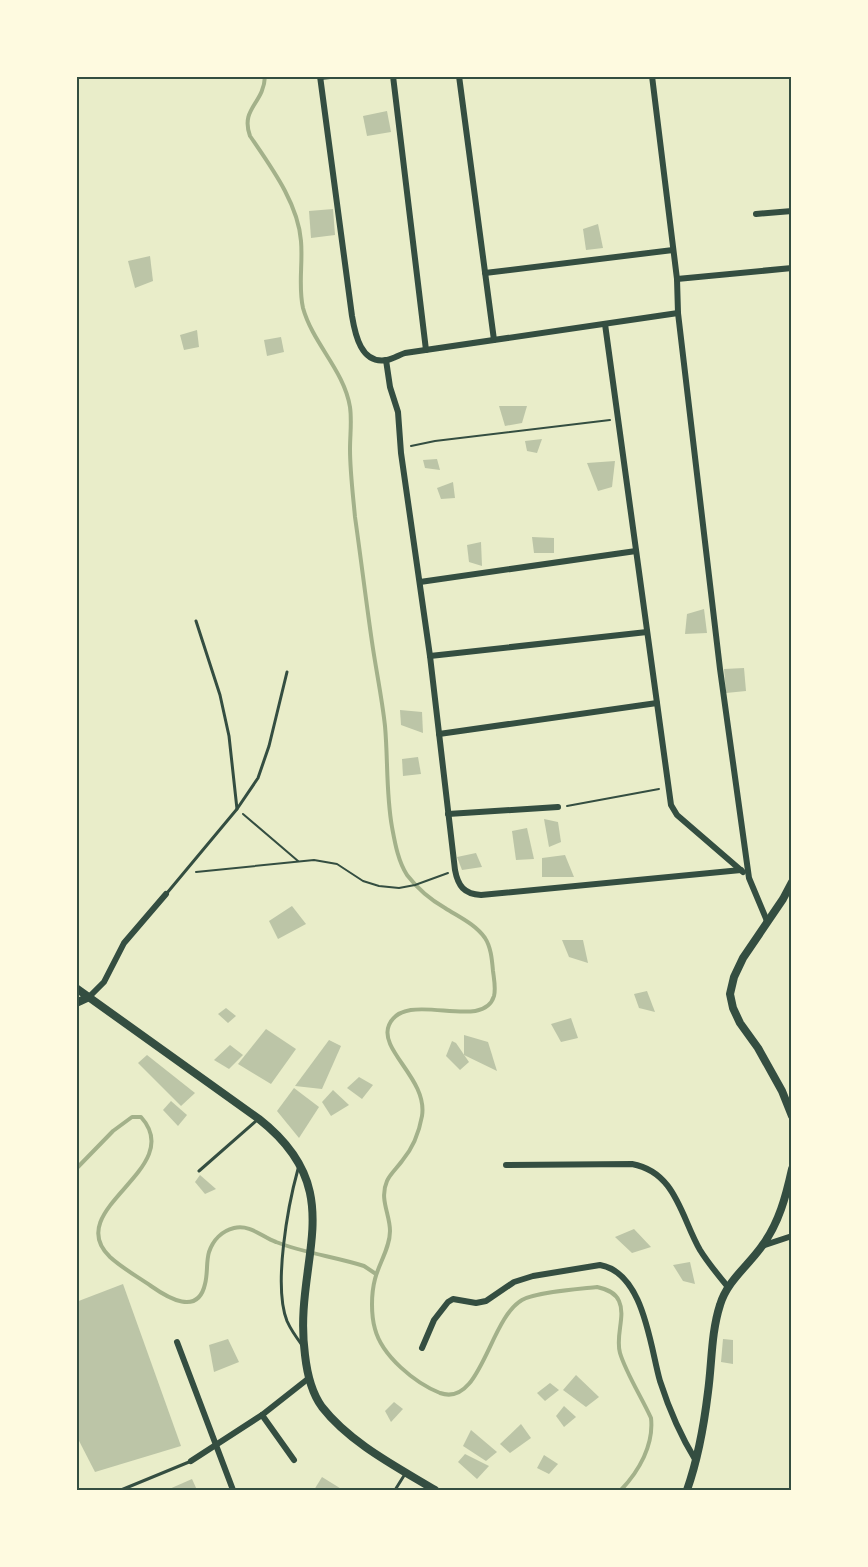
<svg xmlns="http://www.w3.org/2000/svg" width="868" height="1567" viewBox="0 0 868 1567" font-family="'Exo 2',sans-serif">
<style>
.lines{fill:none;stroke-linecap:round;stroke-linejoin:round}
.stream{stroke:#a3b18a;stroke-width:4}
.building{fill:#bcc5a7}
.path{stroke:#344e41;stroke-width:2}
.service{stroke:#344e41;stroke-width:3}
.minor{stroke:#344e41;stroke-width:6}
.tertiary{stroke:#344e41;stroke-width:8}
.neatline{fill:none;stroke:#344e41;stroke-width:2}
</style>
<rect width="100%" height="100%" fill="#e9edc9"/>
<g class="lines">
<!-- stream -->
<g class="stream">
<path d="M 265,76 C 264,104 240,108 250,136 C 271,167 298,203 301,241 C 303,264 298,286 303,308 C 313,344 344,370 350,407 C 352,421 350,435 350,449 C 350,471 353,495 355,517 C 361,559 366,601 372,642 C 376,670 382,698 385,726 C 388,759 386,794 392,827 C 395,843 398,861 407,875 C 417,888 431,900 445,908 C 459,917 475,924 485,938 C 491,947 492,960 493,971 C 494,979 496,988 494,996 C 483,1033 405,988 389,1025 C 378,1050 428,1079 422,1116 C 419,1133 413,1148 402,1161 C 397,1168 390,1174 387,1181 C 379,1199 390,1214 390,1231 C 390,1248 379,1263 375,1279 C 371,1294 371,1315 375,1329 C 382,1356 415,1383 440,1393 C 481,1408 489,1319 522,1300 C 536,1292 579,1289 597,1287 C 606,1289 615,1292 619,1301 C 626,1316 615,1336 620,1353 C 626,1373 642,1398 651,1418 C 654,1445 639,1471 621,1490"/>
<path d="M 76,1169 L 113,1131 L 132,1117 L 141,1117 C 188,1169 60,1209 110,1257 C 122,1268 138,1277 151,1286 C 168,1298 198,1316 205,1284 C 208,1273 206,1262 209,1252 C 213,1240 222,1231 234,1228 C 250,1224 262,1237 276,1242 C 304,1253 336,1257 364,1266 L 376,1274"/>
</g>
</g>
<!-- building -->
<g class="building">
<path d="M 387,111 L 391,132 L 367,136 L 363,116 Z"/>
<path d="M 333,209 L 335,235 L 311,238 L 309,211 Z"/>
<path d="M 598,224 L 603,248 L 586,250 L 583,229 Z"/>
<path d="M 150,256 L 153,281 L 135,288 L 128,261 Z"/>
<path d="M 197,330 L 199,347 L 184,350 L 180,335 Z"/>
<path d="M 281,337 L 284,352 L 267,356 L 264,340 Z"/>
<path d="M 499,406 L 527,406 L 522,423 L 505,426 Z"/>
<path d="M 542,439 L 537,453 L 527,451 L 525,441 Z"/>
<path d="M 437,459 L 440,470 L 425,468 L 423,460 Z"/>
<path d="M 615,461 L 612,487 L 598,491 L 587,463 Z"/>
<path d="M 453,482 L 455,498 L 441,499 L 437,488 Z"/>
<path d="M 532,537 L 554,538 L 554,553 L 534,553 Z"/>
<path d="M 481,542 L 482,566 L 469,562 L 467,545 Z"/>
<path d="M 704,609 L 707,633 L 685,634 L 687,614 Z"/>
<path d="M 744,668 L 746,691 L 726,693 L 724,669 Z"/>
<path d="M 400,710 L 422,712 L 423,733 L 401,725 Z"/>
<path d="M 418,757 L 421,774 L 403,776 L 402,759 Z"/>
<path d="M 544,819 L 558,822 L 561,842 L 549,847 Z"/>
<path d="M 527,828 L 534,859 L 516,860 L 512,831 Z"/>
<path d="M 476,853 L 482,867 L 462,870 L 457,857 Z"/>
<path d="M 565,855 L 574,877 L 542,877 L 542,858 Z"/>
<path d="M 292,906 L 306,924 L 278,939 L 269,921 Z"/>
<path d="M 562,940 L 583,940 L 588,963 L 569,957 Z"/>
<path d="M 647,991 L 655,1012 L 639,1008 L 634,994 Z"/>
<path d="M 226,1008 L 236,1016 L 228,1023 L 218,1014 Z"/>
<path d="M 571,1018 L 578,1038 L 561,1042 L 551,1024 Z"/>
<path d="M 266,1029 L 296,1049 L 271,1084 L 238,1064 Z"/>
<path d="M 464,1035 L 488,1042 L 497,1071 L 464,1055 Z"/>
<path d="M 329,1040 L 341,1046 L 322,1089 L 295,1086 Z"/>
<path d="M 452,1041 L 456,1043 L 469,1062 L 460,1070 L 446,1056 Z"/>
<path d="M 230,1045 L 243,1055 L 229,1069 L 214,1060 Z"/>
<path d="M 147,1055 L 195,1093 L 181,1106 L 138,1063 Z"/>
<path d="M 359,1077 L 373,1085 L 362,1099 L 347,1088 Z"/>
<path d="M 294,1088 L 319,1107 L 299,1138 L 277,1111 Z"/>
<path d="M 333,1090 L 349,1105 L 331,1116 L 322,1102 Z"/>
<path d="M 171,1101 L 187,1115 L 178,1126 L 163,1110 Z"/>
<path d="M 200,1175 L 216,1189 L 205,1194 L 195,1182 Z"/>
<path d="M 634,1229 L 651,1247 L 632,1253 L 615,1237 Z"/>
<path d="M 690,1262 L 695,1284 L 683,1281 L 673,1265 Z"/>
<path d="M 123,1284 L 181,1446 L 95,1472 L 76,1435 L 76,1302 Z"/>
<path d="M 228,1339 L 239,1362 L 214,1372 L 209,1345 Z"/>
<path d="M 723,1339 L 733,1340 L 733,1364 L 721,1362 Z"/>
<path d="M 576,1375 L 599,1397 L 586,1407 L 563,1390 Z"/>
<path d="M 550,1383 L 559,1390 L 545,1401 L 537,1393 Z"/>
<path d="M 394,1402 L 403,1409 L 391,1422 L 385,1411 Z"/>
<path d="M 564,1406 L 576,1417 L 564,1427 L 556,1416 Z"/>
<path d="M 521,1424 L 531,1438 L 510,1453 L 500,1444 Z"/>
<path d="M 471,1430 L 497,1452 L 486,1461 L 463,1446 Z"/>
<path d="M 465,1454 L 489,1466 L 477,1479 L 458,1462 Z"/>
<path d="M 544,1455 L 558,1464 L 549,1474 L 537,1468 Z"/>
<path d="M 322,1477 L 343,1490 L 314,1490 Z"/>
<path d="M 192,1479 L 197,1490 L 167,1490 Z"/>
</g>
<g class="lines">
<!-- path -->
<g class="path">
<path d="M 411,446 L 435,441 L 610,420"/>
<path d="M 567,806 L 659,789"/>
<path d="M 243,814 L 298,861"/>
<path d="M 196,872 L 314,860 L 337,864 L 363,881 L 379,886 L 399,888 L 415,885 L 448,873"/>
</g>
<!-- service -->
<g class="service">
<path d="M 196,621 L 220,695 L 229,736 L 237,809"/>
<path d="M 167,893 L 237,809 L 258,778 L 269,746 L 287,672"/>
<path d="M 298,1169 C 288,1205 273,1286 287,1321 C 291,1330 296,1337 302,1345"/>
<path d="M 199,1171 L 257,1120"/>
<path d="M 121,1490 L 189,1462"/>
<path d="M 395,1490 L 405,1474"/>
</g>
<!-- minor -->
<g class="minor">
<path d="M 320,76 L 352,316 C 355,334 361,365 387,360 C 393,359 399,355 405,353 L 678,313"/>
<path d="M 393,76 L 426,350"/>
<path d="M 459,76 L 494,340"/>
<path d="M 652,76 L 677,279 L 678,313 L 720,669 L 749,878 L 767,921"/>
<path d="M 320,77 L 330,76"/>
<path d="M 756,214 L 792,211"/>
<path d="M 485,273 L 673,250"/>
<path d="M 677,279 L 792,268"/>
<path d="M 605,324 L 671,805 L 677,815 L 743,872"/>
<path d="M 386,360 L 390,387 L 398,412 L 401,453 L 430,656 L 455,870 C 458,886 464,894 481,895 L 741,870"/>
<path d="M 420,582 L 636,551"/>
<path d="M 430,656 L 647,632"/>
<path d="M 439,734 L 657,703"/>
<path d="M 448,814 L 558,807"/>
<path d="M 89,997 L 104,982 L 124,943 L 166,894"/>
<path d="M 506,1165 L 632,1164 C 676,1172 681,1217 700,1250 C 708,1263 718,1275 728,1287"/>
<path d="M 762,1246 L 792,1236"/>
<path d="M 177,1342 L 233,1490"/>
<path d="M 422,1348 L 434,1320 L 448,1302 L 453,1299 L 476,1303 L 486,1301 L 514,1282 L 533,1276 L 600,1265 C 644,1273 650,1346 660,1381 C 669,1409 680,1435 696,1461"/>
<path d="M 262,1415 L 294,1460"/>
<path d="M 191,1461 L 262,1415 L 309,1378"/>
</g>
<!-- tertiary -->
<g class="tertiary">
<path d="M 792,882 L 783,899 L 743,958 L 734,977 L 730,994 L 733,1008 L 740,1023 L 758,1048 L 782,1091 L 792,1116"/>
<path d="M 76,988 L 259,1119 C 353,1193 292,1260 305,1355 C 307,1373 311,1392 322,1407 C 350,1443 397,1467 435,1490"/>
<path d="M 76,1003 L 89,997"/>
<path d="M 687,1490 C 698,1459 704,1425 708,1392 C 712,1363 711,1333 720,1305 C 727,1281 748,1266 762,1246 C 779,1223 786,1196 792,1169"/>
</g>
</g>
<!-- border -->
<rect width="868" height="1567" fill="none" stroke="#fefae0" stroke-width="156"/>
<rect x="78" y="78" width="712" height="1411" class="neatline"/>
</svg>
